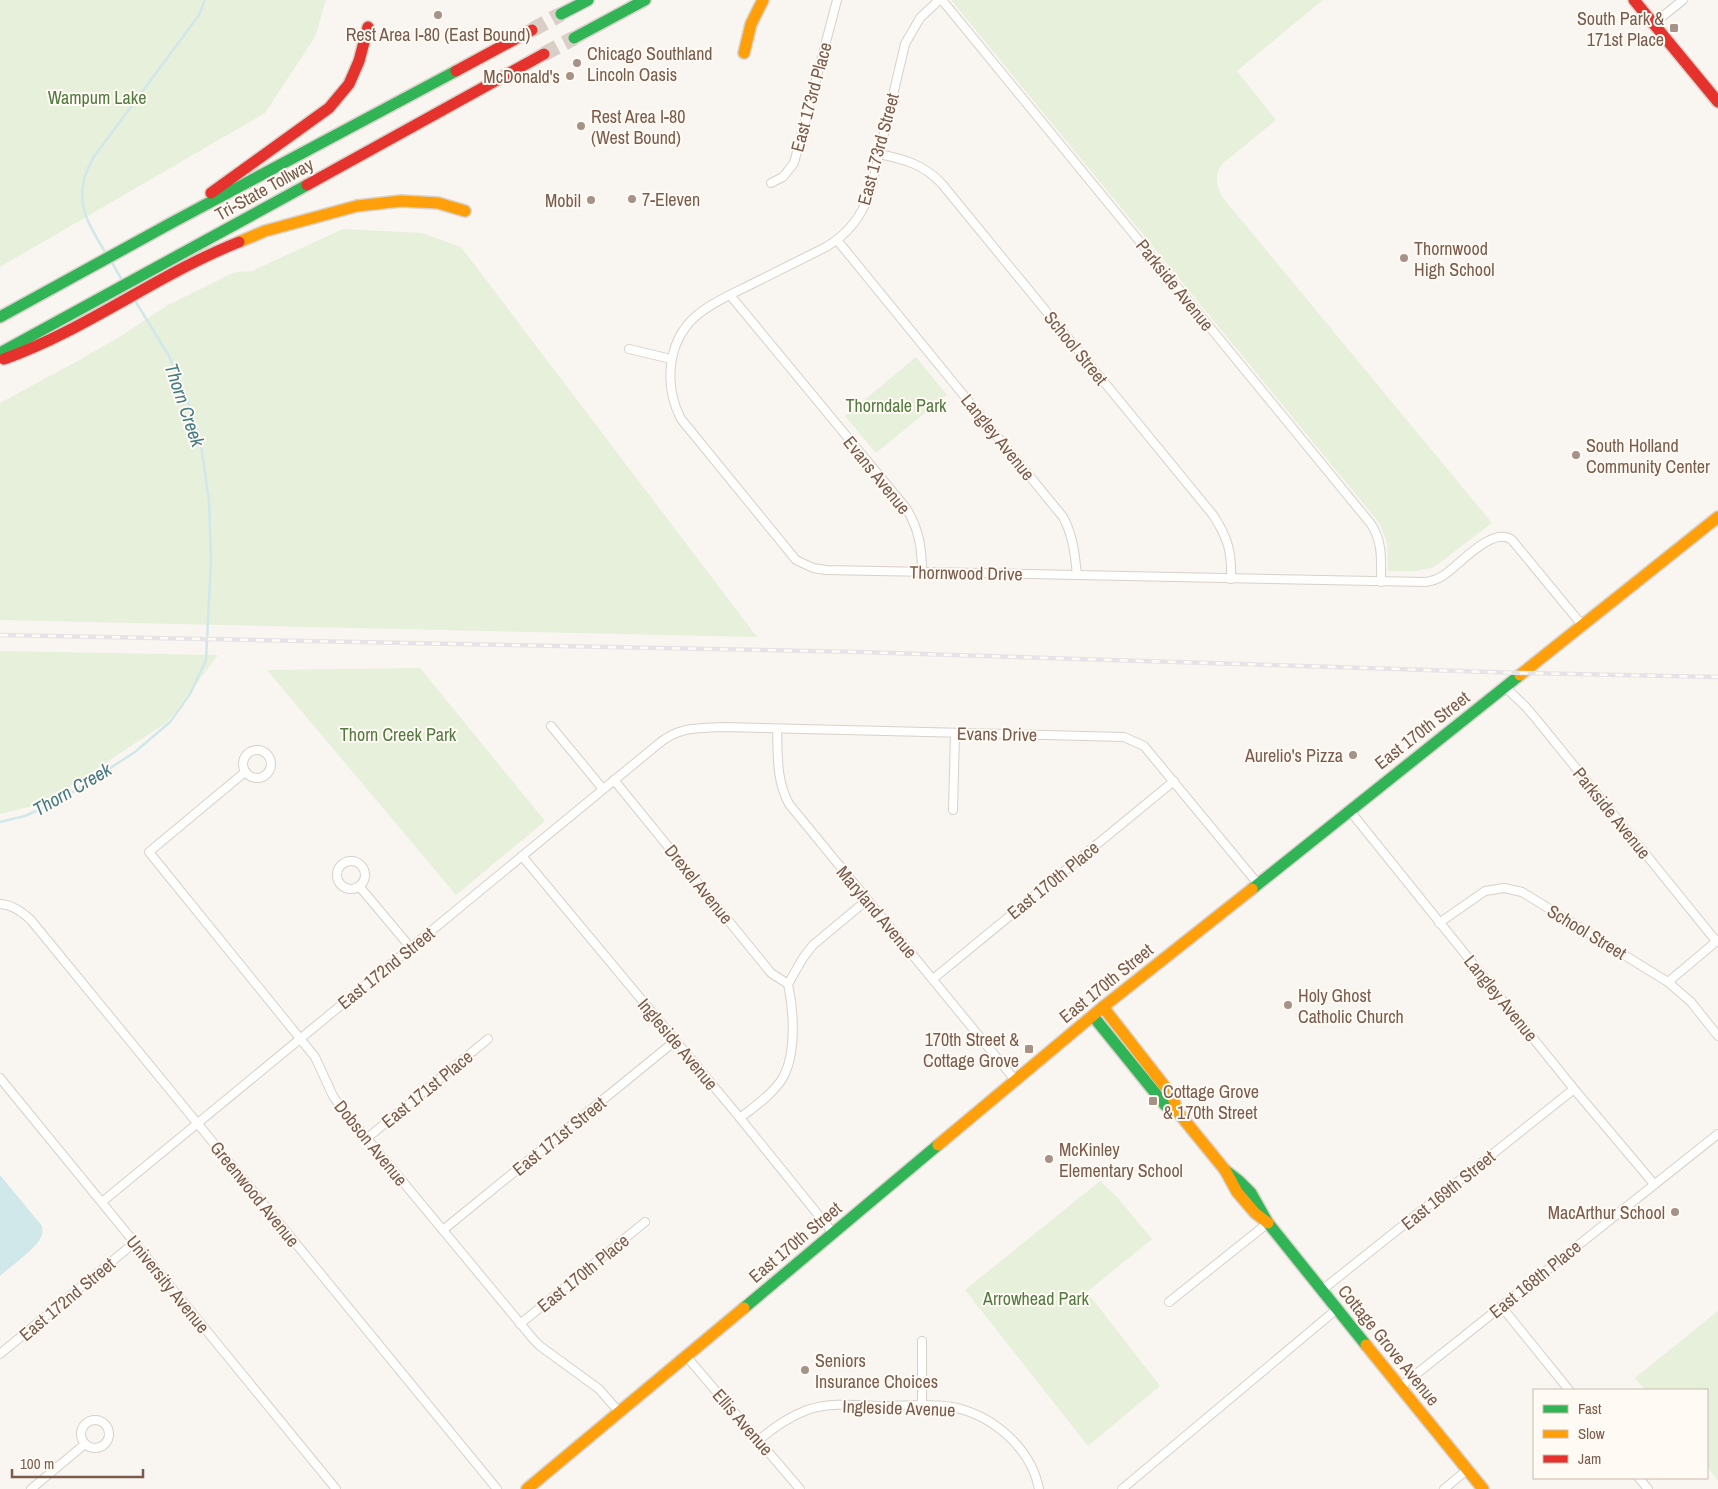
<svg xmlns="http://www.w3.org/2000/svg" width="1718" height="1489" viewBox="0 0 1718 1489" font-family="'Archivo Narrow',sans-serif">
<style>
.green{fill:#e7f0db}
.water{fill:#d0e8ea}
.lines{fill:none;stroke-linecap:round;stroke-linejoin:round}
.stream{stroke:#d0e8ea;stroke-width:2.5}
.highway-tunnel{stroke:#d9cfc7;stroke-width:15;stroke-dasharray:15 8;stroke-linecap:butt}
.street-casing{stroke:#d7d1cb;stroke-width:10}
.fast-casing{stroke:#d9d2cb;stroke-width:14}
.slow-casing{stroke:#d9d2cb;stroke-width:14}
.jam-casing{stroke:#d9d2cb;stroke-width:14}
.street{stroke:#fefefd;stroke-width:8}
.fast{stroke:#30b455;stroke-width:11}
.slow{stroke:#ff9f0a;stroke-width:11}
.jam{stroke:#e5322d;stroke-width:11}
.rail-casing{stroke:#e6e3e7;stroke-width:4.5}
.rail{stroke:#fffaf3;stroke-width:2.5;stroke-dasharray:8;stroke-linecap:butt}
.poi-dot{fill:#a69286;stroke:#fffaf3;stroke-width:2}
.labels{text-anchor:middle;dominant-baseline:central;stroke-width:4;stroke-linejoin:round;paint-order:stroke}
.poi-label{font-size:18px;fill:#7a5c4d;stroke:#fffaf3;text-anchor:start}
.park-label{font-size:18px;fill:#537a41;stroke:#fffaf3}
.street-label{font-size:18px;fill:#7a5c4d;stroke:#fffaf3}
.water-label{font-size:19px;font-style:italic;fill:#437c86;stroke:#fffaf3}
</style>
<rect width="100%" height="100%" fill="#f9f5f0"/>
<!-- green -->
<g class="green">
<path d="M 0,0 L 326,0 L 315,37 L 265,113 L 0,267 Z"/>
<path d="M 951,0 L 1323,0 L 1237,71 L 1276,120 L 1222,164 C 1214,177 1216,185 1223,198 L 1492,523 L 1434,567 L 1417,571 L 1388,571 L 1387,543 L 1380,524 Z"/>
<path d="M 343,229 L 422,233 L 461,247 L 757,637 L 0,620 L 0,403 L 74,363 L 121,336 L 168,305 L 235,272 L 252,271 Z"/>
<path d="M 916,357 L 947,395 L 876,453 L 845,416 Z"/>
<path d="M 0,651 L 218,655 L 167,722 L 45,803 L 0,814 Z"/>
<path d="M 420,668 L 545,821 L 456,895 L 267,670 Z"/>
<path d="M 1100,1181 L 1118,1198 L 1152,1239 L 1087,1292 L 1160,1386 L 1088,1446 L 965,1290 Z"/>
<path d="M 1718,1311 L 1718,1481 L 1707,1467 L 1707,1390 L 1645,1390 L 1635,1378 Z"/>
</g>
<!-- water -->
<path class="water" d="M 0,1175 L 42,1226 C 42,1229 43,1231 42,1234 C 40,1246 10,1267 0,1276 Z"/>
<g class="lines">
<!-- stream -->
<g class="stream">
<path d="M 105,252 C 91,228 77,209 84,180 C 85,173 90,165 93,158 L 199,15 L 205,0"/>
<path d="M 111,261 L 122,280"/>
<path d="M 0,822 L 25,816 L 62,799 L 135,752 L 170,722 L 190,694 L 206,660 L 211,560 L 209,501 L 200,437 L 185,393 L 169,356 L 134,299"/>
</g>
<!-- highway-tunnel -->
<g class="highway-tunnel">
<path d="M 532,30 L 561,14"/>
<path d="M 544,54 L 574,38"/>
</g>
<!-- street casing -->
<g class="street-casing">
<g id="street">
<path d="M 939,0 L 920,18 L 905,44 L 870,193 C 861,217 848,234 826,247 C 802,259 778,271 754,283 C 736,292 717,300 701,312 C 667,337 663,384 681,419 L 796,560 L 813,568 L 826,570 L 1426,582 C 1431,581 1436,580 1441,577 C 1458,567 1492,525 1512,540 L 1582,625"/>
<path d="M 942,0 L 1371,524 C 1383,542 1381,560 1381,582"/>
<path d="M 1653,24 L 1683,0"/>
<path d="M 879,154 C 904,159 925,165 942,184 L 1213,515 C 1228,538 1232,552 1231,579"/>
<path d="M 771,183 L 783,177 L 794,163 L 837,0"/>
<path d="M 837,240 L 1063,517 C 1073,535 1075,555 1077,575"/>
<path d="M 730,295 L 906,508 C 919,529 922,548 922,572"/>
<path d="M 629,349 L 671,359"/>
<path d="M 1505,687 L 1525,706 L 1537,720 L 1716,941"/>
<path d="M 551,726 L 603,789"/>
<path d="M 777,729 C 778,755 776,780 789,804 L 1015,1080"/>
<circle cx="257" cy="764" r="14"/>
<path d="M 245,772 L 149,852 L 315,1057 L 333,1096 L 340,1106 L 534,1340 L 540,1346 L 599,1389 L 619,1412"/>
<path d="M 614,780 L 771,973 L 788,984"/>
<path d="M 953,810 L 955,733"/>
<path d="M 1350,811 L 1574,1089 L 1654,1184"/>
<path d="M 522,856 L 740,1118 L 833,1233"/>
<circle cx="351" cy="875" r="14"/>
<path d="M 359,886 L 411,948"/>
<path d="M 0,904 C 13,905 20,911 30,919 L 497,1489"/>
<path d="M 1439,923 L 1485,891 L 1504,888 L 1522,892 L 1668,982 L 1691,1002 L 1718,1036"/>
<path d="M 933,979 L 1174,781"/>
<path d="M 1668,982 L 1718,940"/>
<path d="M 0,1078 L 336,1489"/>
<path d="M 740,1118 C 754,1107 770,1096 780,1082 C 797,1059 794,1011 788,984 L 803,958 L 813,945 L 867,900"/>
<path d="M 366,1139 L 488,1039"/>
<path d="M 102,1202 L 657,745 C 678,727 696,728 723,727 L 1124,737 L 1144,746 L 1149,752 L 1258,884"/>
<path d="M 443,1230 L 675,1041"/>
<path d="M 1322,1290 L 1574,1089"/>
<path d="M 1169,1302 L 1268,1223"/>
<path d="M 1501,1306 L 1569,1390"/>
<path d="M 520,1324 L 645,1222"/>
<path d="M 922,1341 L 922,1406"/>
<path d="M 0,1354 L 134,1243"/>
<path d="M 686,1356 L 800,1489"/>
<path d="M 1400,1387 L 1718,1134"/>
<circle cx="95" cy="1434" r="14"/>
<path d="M 759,1440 C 774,1427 789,1417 807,1410 C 830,1402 856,1405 879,1406 C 903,1406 929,1403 952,1407 C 993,1415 1031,1448 1039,1489"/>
<path d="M 1639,1478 L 1648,1489"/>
<path d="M 31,1489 L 85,1444"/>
<path d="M 1122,1489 L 1337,1309"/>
<path d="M 1444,1489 L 1467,1470"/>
</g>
</g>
<!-- fast casing -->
<g class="fast-casing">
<g id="fast">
<path d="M 561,14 L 588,0"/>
<path d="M 574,38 L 645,0"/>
<path d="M 0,317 L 173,222 L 456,71"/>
<path d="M 0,353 L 307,185"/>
<path d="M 1252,889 L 1520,675"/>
<path d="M 1093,1016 L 1165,1105 L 1177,1111"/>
<path d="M 1225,1170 L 1238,1180 L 1251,1193 L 1268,1223 L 1366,1345"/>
<path d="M 744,1308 L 938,1145"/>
</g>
</g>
<!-- slow casing -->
<g class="slow-casing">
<g id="slow">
<path d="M 744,53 L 751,24 L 763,0"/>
<path d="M 239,242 L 265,231 L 357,206 L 401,201 L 438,203 L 465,211"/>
<path d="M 1520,675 L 1718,517"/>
<path d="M 1103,1007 L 1173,1097 L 1177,1111 L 1225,1170 L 1237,1192 L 1255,1213 L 1268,1223"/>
<path d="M 938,1145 L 1103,1007 L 1252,889"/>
<path d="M 1366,1345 L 1483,1489"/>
<path d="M 527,1489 L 744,1308"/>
</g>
</g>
<!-- jam casing -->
<g class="jam-casing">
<g id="jam">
<path d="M 1634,0 L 1718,102"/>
<path d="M 456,71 L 532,30"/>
<path d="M 307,185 L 544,54"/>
<path d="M 211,193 L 329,108 L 349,84 L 359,61 L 368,27"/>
<path d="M 4,359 C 86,330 158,274 239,242"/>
</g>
</g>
<!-- street -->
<use href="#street" class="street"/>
<!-- fast -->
<use href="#fast" class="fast"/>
<!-- slow -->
<use href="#slow" class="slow"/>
<!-- jam -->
<use href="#jam" class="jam"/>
<!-- rail casing -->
<g class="rail-casing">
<path id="rail" d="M 0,635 L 859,652 L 1522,673 L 1718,677"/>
</g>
<!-- rail -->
<use href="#rail" class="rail"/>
</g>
<!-- markers -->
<g class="poi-dot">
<circle cx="438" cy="15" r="5"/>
<rect x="1669" y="23" width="10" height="10" rx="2.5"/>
<circle cx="577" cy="63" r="5"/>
<circle cx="570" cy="76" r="5"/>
<circle cx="581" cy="126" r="5"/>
<circle cx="632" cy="199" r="5"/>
<circle cx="591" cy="200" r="5"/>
<circle cx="1404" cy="258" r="5"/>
<circle cx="1576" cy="455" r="5"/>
<circle cx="1353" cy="755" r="5"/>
<circle cx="1288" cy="1005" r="5"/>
<rect x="1024" y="1044" width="10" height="10" rx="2.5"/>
<rect x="1148" y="1096" width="10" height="10" rx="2.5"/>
<circle cx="1049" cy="1159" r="5"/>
<circle cx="1675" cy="1212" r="5"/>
<circle cx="805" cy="1370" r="5"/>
</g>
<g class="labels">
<!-- poi labels -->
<g class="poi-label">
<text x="1664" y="18" text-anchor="end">South Park &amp;<tspan x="1664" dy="21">171st Place</tspan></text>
<text x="438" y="34" text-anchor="middle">Rest Area I-80 (East Bound)</text>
<text x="587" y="53">Chicago Southland<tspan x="587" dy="21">Lincoln Oasis</tspan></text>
<text x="560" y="76" text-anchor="end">McDonald's</text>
<text x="591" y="116">Rest Area I-80<tspan x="591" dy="21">(West Bound)</tspan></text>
<text x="642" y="199">7-Eleven</text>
<text x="581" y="200" text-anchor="end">Mobil</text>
<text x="1414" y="248">Thornwood<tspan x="1414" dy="21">High School</tspan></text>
<text x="1586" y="445">South Holland<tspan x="1586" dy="21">Community Center</tspan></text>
<text x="1343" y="755" text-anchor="end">Aurelio's Pizza</text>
<text x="1298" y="995">Holy Ghost<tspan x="1298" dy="21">Catholic Church</tspan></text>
<text x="1019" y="1039" text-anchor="end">170th Street &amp;<tspan x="1019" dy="21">Cottage Grove</tspan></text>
<text x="1163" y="1091">Cottage Grove<tspan x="1163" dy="21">&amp; 170th Street</tspan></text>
<text x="1059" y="1149">McKinley<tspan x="1059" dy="21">Elementary School</tspan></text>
<text x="1665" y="1212" text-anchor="end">MacArthur School</text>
<text x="815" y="1360">Seniors<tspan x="815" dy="21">Insurance Choices</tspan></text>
</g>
<!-- park labels -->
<g class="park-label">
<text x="97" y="97">Wampum Lake</text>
<text x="896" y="405">Thorndale Park</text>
<text x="398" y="734">Thorn Creek Park</text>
<text x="1036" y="1298">Arrowhead Park</text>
</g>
<!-- street labels -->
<g class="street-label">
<text transform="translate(811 97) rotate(-75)">East 173rd Place</text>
<text transform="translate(878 149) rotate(-75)">East 173rd Street</text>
<text transform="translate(264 189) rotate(-29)">Tri-State Tollway</text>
<text transform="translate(1175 285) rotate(51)">Parkside Avenue</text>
<text transform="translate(1076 348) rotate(51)">School Street</text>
<text transform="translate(998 437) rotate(51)">Langley Avenue</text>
<text transform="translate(877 475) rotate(51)">Evans Avenue</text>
<text transform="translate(966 573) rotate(1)">Thornwood Drive</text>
<text transform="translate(1422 730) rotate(-38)">East 170th Street</text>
<text transform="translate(997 734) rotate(1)">Evans Drive</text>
<text transform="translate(1612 813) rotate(51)">Parkside Avenue</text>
<text transform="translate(1053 880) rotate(-39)">East 170th Place</text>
<text transform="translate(699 884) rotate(51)">Drexel Avenue</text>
<text transform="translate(877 912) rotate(50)">Maryland Avenue</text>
<text transform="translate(1587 932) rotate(31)">School Street</text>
<text transform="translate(386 968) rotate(-39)">East 172nd Street</text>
<text transform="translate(1106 983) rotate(-39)">East 170th Street</text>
<text transform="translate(1501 998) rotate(51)">Langley Avenue</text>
<text transform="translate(678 1044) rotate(50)">Ingleside Avenue</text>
<text transform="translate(427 1089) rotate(-39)">East 171st Place</text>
<text transform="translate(559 1136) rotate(-39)">East 171st Street</text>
<text transform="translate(371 1143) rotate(51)">Dobson Avenue</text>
<text transform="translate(1448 1190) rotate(-39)">East 169th Street</text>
<text transform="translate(255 1194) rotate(51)">Greenwood Avenue</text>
<text transform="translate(795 1242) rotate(-40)">East 170th Street</text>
<text transform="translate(583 1273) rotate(-39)">East 170th Place</text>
<text transform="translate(1535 1279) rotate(-39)">East 168th Place</text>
<text transform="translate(168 1284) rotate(51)">University Avenue</text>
<text transform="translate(67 1299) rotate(-40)">East 172nd Street</text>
<text transform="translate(1389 1345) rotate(51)">Cottage Grove Avenue</text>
<text transform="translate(899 1408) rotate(2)">Ingleside Avenue</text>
<text transform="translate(743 1422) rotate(49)">Ellis Avenue</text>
</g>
<!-- water labels -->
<g class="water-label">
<text transform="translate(185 405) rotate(71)">Thorn Creek</text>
<text transform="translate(72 789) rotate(-30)">Thorn Creek</text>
</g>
</g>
<!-- legend -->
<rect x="1533" y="1389" width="175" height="90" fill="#fffaf3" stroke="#cabbb1"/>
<rect x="1543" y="1405" width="25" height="8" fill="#30b455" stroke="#cabbb1"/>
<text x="1578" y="1414" font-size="15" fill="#7a5c4d">Fast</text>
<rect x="1543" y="1430" width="25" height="8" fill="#ff9f0a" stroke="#cabbb1"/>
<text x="1578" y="1439" font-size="15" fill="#7a5c4d">Slow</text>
<rect x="1543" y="1455" width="25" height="8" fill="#e5322d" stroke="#cabbb1"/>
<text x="1578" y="1464" font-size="15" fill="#7a5c4d">Jam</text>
<!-- scale -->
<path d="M12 1469v8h131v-8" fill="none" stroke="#7a5c4d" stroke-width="2.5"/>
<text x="20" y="1469" font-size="15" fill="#7a5c4d" stroke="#fffaf3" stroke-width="4" paint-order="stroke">100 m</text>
</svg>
